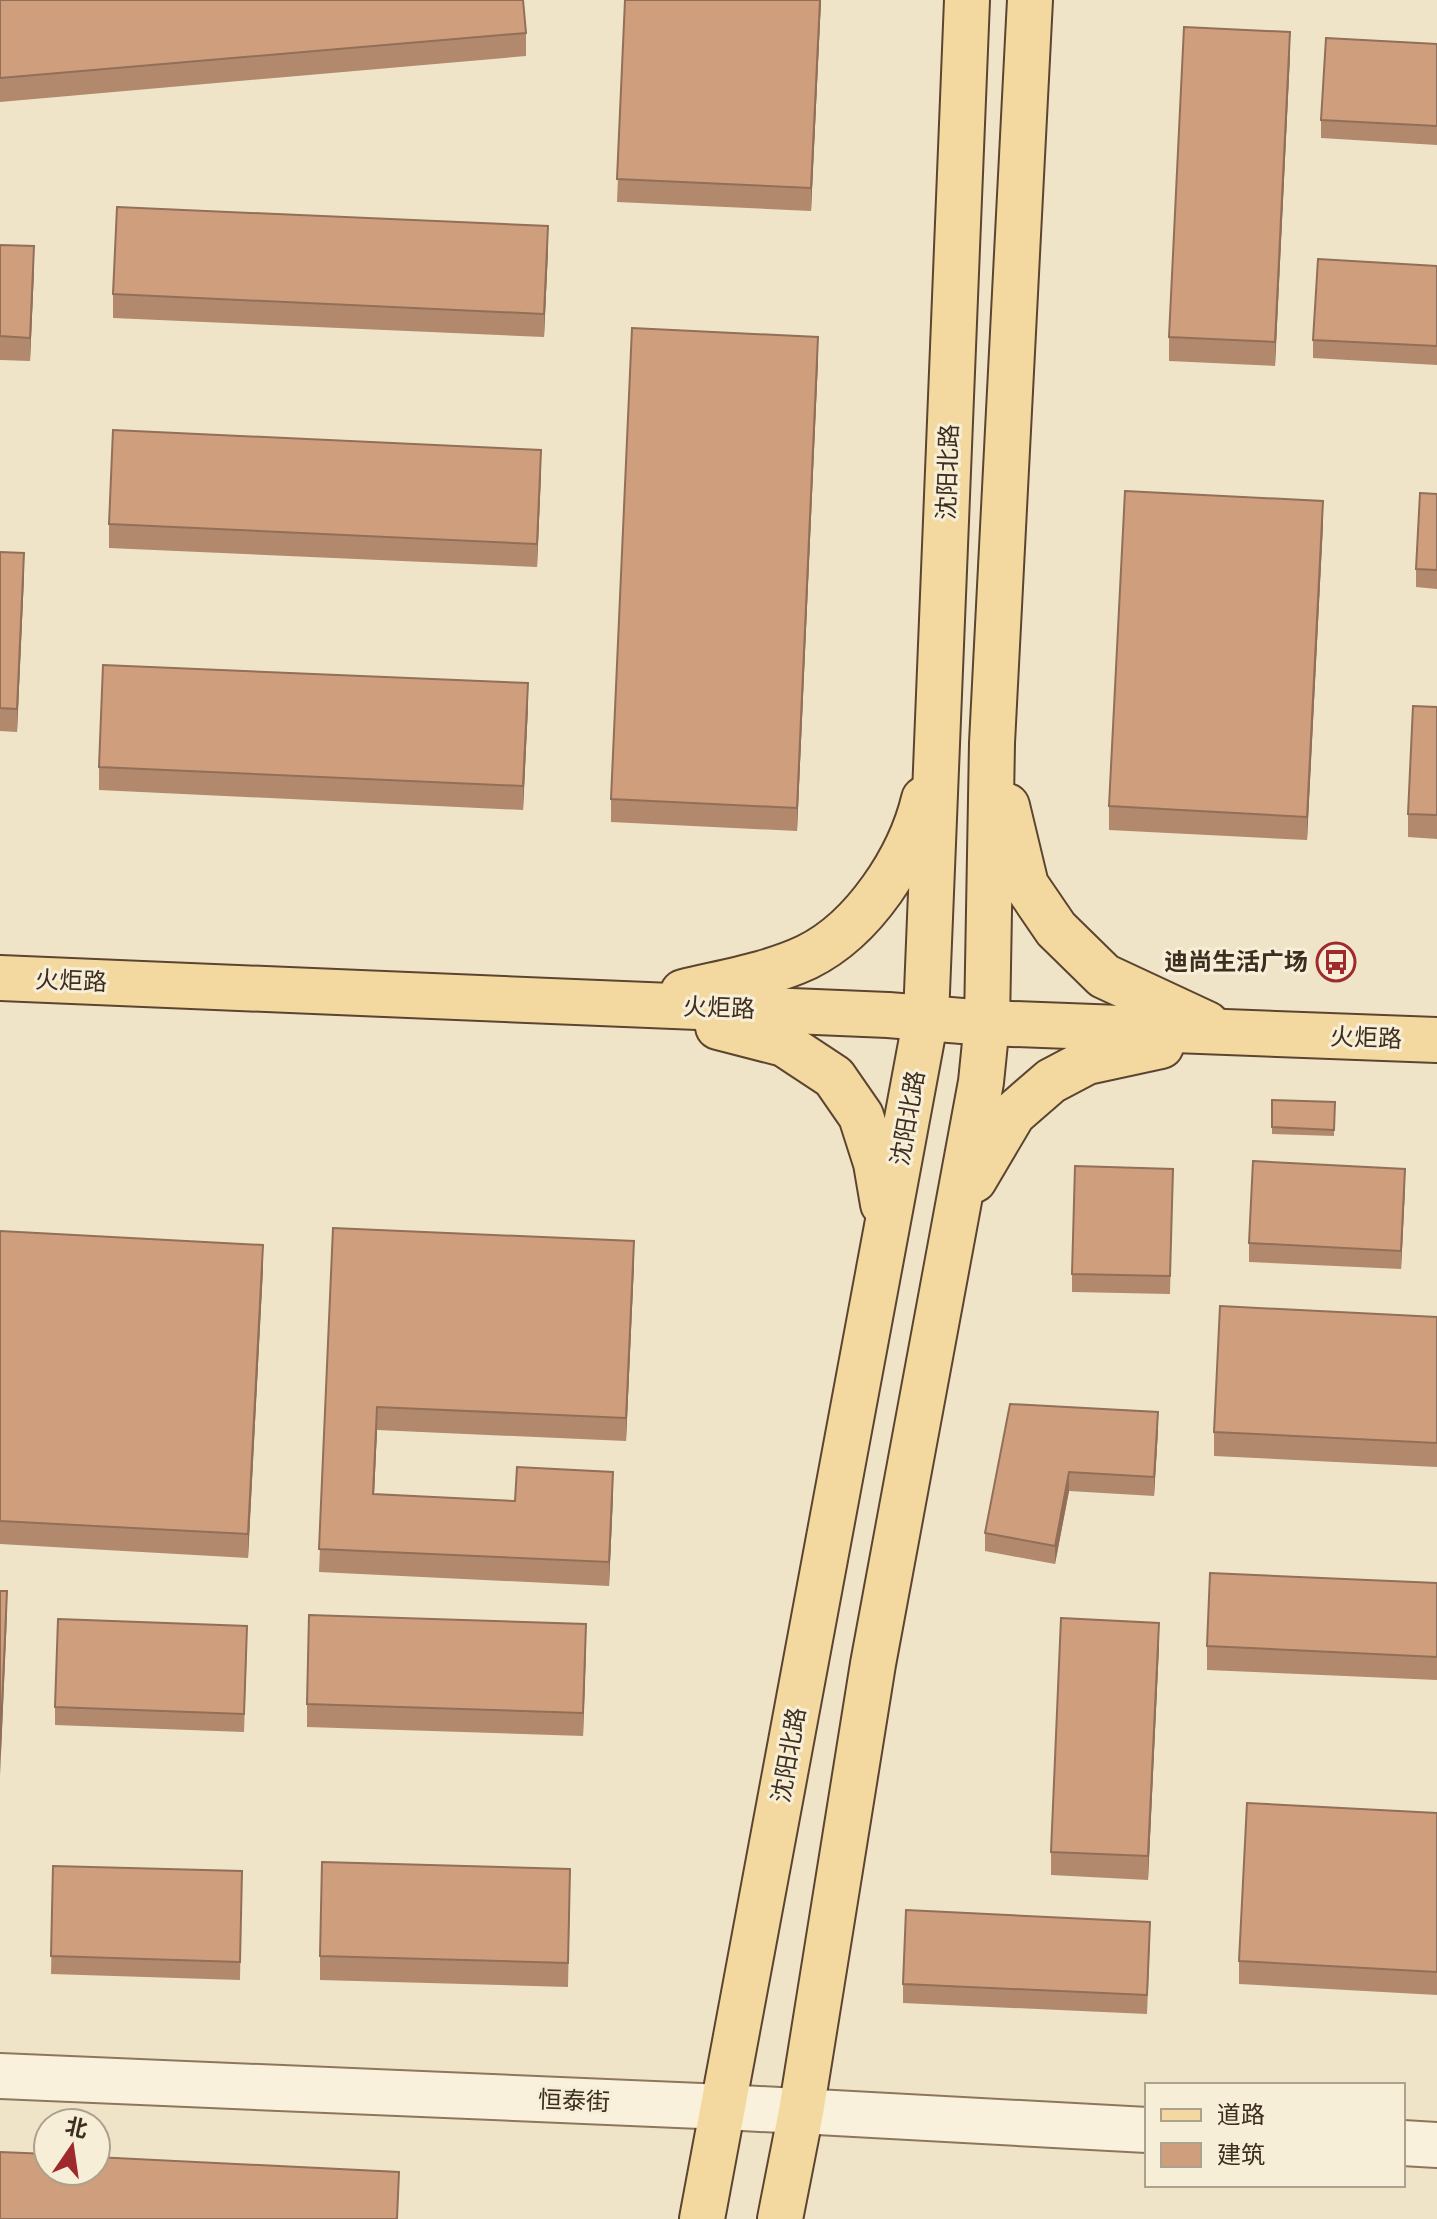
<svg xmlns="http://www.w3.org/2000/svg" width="1437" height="2219" viewBox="0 0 1437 2219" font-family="'Roboto Serif','Noto Sans SC',serif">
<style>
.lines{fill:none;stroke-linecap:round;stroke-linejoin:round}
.minor-casing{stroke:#8d765c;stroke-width:48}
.major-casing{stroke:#5b4430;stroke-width:48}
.minor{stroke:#faf1dc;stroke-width:44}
.major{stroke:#f3d9a0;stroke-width:44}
.wall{fill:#b2896c}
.shaded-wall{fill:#916f58}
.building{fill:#cf9f7d;stroke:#916f58;stroke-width:2}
.labels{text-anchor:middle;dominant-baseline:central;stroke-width:6;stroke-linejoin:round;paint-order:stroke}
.street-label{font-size:24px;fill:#3d2e20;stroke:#f7eed8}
.poi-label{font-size:24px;font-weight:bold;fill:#3d2e20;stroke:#f7eed8;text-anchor:end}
</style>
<rect width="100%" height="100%" fill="#f0e4c8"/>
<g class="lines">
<!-- minor casing -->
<g class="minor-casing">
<g id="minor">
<path d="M 0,2076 L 724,2107 L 1147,2130"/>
<path d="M 1403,2143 L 1437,2145"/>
</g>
</g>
<!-- major casing -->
<g class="major-casing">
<g id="major">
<path d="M 1007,806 L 1026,885 L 1056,929 L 1104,976 L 1207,1024"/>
<path d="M 0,978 L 888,1015 L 987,1023 L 1437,1040"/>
<path d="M 683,992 C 724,982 769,975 807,957 C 864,929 910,858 924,799"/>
<path d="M 718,1027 L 784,1044 L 834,1077 L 861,1116 L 876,1163 L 883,1204"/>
<path d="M 974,1180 L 1013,1114 L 1051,1081 L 1087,1062 L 1161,1046"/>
<path d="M 702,2219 L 926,1017 L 967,0"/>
<path d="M 780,2219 L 801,2112 L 873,1664 L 981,1082 L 987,1023 L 992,743 L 1030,0"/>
</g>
</g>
<!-- minor -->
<use href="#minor" class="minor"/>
<!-- major -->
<use href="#major" class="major"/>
</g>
<!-- wall -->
<g class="wall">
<path d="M 0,0 L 526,33 L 526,56 L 0,102 Z"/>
<path d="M 625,0 L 821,0 L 811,211 L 617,202 Z"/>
<path d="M 1437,44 L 1437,145 L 1321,138 L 1321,120 Z"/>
<path d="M 1290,55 L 1275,366 L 1169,361 L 1169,337 Z"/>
<path d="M 0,245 L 34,270 L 30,361 L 0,360 Z"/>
<path d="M 548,250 L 544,337 L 113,318 L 113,294 Z"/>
<path d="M 1437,266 L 1437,365 L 1313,358 L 1313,340 Z"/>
<path d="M 818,360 L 797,831 L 611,822 L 611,799 Z"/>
<path d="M 541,473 L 537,567 L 109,548 L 109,524 Z"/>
<path d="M 1437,494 L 1437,589 L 1416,587 L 1416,569 Z"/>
<path d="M 1323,524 L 1307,840 L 1109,830 L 1109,806 Z"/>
<path d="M 0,552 L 24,576 L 17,732 L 0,731 Z"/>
<path d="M 528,707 L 523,810 L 99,790 L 99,767 Z"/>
<path d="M 1437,707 L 1437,839 L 1408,837 L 1408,814 Z"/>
<path d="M 1272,1100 L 1335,1102 L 1334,1136 L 1272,1134 Z"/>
<path d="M 1173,1169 L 1170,1294 L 1072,1292 L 1072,1274 Z"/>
<path d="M 1405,1187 L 1401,1269 L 1249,1262 L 1249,1243 Z"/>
<path d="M 333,1228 L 634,1264 L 626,1441 L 377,1430 L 374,1494 L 515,1501 L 613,1495 L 609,1586 L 319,1572 Z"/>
<path d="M 0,1231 L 263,1268 L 248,1558 L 0,1544 Z"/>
<path d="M 1437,1317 L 1437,1467 L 1214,1456 L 1214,1432 Z"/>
<path d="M 1010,1404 L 1158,1430 L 1154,1496 L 1069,1491 L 1055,1564 L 985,1551 L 985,1533 Z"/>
<path d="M 1437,1583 L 1437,1680 L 1207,1670 L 1207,1646 Z"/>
<path d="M 247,1644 L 244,1732 L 55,1725 L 55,1707 Z"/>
<path d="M 1159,1646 L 1148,1880 L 1051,1875 L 1051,1852 Z"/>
<path d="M 586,1647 L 583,1736 L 307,1727 L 307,1704 Z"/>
<path d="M 1437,1813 L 1437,1995 L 1239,1984 L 1239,1961 Z"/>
<path d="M 53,1866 L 242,1871 L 240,1980 L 51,1974 Z"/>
<path d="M 570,1893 L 568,1987 L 320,1980 L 320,1956 Z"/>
<path d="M 1150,1940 L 1147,2014 L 903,2003 L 903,1984 Z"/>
</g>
<!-- shaded-wall -->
<g class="shaded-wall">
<path d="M 820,0 L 821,0 L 811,211 L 811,188 Z"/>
<path d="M 1290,32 L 1290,55 L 1275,366 L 1275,342 Z"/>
<path d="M 548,226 L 548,250 L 544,337 L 544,314 Z"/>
<path d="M 34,246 L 34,270 L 30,361 L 30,338 Z"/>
<path d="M 818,337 L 818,360 L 797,831 L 797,808 Z"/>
<path d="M 541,450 L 541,473 L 537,567 L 537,544 Z"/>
<path d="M 1323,501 L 1323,524 L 1307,840 L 1307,817 Z"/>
<path d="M 24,553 L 24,576 L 17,732 L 17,709 Z"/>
<path d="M 528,683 L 528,707 L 523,810 L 523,786 Z"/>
<path d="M 1405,1169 L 1405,1187 L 1401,1269 L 1401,1251 Z"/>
<path d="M 634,1241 L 634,1264 L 626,1441 L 626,1418 Z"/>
<path d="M 263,1245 L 263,1268 L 248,1558 L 248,1534 Z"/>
<path d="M 377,1407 L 377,1430 L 373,1517 L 373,1494 Z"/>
<path d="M 1158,1412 L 1158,1430 L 1154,1496 L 1154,1477 Z"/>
<path d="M 613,1472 L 613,1495 L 609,1586 L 609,1562 Z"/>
<path d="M 1069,1472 L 1069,1491 L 1055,1564 L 1055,1546 Z"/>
<path d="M 7,1591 L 7,1614 L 0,1776 L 0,1752 Z"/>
<path d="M 1159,1623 L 1159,1646 L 1148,1880 L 1148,1856 Z"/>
<path d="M 586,1624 L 586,1647 L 583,1736 L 583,1713 Z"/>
</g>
<!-- building -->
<g class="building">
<path d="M 0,0 L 523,0 L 526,33 L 0,78 Z"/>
<path d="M 625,0 L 820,0 L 811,188 L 617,179 Z"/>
<path d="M 1184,27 L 1290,32 L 1275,342 L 1169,337 Z"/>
<path d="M 1326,38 L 1437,44 L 1437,126 L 1321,120 Z"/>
<path d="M 117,207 L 548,226 L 544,314 L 113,294 Z"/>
<path d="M 0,245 L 34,246 L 30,338 L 0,336 Z"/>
<path d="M 1318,259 L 1437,266 L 1437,346 L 1313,340 Z"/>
<path d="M 632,328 L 818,337 L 797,808 L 611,799 Z"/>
<path d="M 113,430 L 541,450 L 537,544 L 109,524 Z"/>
<path d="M 1125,491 L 1323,501 L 1307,817 L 1109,806 Z"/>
<path d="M 1420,493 L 1437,494 L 1437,570 L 1416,569 Z"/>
<path d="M 0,552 L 24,553 L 17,709 L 0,708 Z"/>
<path d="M 103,665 L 528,683 L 523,786 L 99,767 Z"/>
<path d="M 1413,706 L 1437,707 L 1437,815 L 1408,814 Z"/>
<path d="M 1272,1100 L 1335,1102 L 1334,1130 L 1272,1127 Z"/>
<path d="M 1253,1161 L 1405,1169 L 1401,1251 L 1249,1243 Z"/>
<path d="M 1075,1166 L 1173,1169 L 1170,1276 L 1072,1274 Z"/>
<path d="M 333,1228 L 634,1241 L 626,1418 L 377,1407 L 373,1494 L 515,1501 L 517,1467 L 613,1472 L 609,1562 L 319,1549 Z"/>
<path d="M 0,1231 L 263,1245 L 248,1534 L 0,1521 Z"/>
<path d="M 1220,1306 L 1437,1317 L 1437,1443 L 1214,1432 Z"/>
<path d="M 1010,1404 L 1158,1412 L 1154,1477 L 1069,1472 L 1055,1546 L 985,1533 Z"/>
<path d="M 1210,1573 L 1437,1583 L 1437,1657 L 1207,1646 Z"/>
<path d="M 0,1591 L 7,1591 L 0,1752 Z"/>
<path d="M 309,1615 L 586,1624 L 583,1713 L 307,1704 Z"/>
<path d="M 1061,1618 L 1159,1623 L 1148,1856 L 1051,1852 Z"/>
<path d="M 58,1619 L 247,1626 L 244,1714 L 55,1707 Z"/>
<path d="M 1247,1803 L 1437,1813 L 1437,1972 L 1239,1961 Z"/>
<path d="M 322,1862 L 570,1869 L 568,1963 L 320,1956 Z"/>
<path d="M 53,1866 L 242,1871 L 240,1962 L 51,1956 Z"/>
<path d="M 906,1910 L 1150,1922 L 1147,1995 L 903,1984 Z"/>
<path d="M 0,2152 L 48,2154 L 48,2171 L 96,2171 L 96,2157 L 399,2172 L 397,2219 L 0,2219 Z"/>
</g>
<!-- icons -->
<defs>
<g id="bus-ring" transform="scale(2)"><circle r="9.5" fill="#f7eed8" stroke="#9e2a2b" stroke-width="1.5"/><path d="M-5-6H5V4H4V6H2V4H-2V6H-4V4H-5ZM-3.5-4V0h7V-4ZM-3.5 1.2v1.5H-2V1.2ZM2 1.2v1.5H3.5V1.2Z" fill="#9e2a2b"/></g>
</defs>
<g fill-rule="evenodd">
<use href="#bus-ring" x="1336" y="962"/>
</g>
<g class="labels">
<!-- street labels -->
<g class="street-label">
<text transform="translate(948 472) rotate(-88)">沈阳北路</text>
<text transform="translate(71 981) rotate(2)">火炬路</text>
<text transform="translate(719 1008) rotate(2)">火炬路</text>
<text transform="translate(1366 1038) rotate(2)">火炬路</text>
<text transform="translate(908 1118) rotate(-80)">沈阳北路</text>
<text transform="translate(789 1755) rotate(-80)">沈阳北路</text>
<text transform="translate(574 2101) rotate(2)">恒泰街</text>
</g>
<!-- poi labels -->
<g class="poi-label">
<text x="1308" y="962">迪尚生活广场</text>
</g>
</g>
<!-- legend -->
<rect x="1145" y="2083" width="260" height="104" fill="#f7eed8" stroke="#ada18e" stroke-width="2"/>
<rect x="1161" y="2109" width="40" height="12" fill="#f3d9a0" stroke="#ada18e" stroke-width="2"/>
<text x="1217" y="2123" font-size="24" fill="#3d2e20">道路</text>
<rect x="1161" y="2143" width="40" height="24" fill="#cf9f7d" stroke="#ada18e" stroke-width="2"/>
<text x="1217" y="2163" font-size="24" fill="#3d2e20">建筑</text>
<!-- north arrow -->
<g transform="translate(72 2147) rotate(13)"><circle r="38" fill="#f7eed8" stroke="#ada18e" stroke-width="2"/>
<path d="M0-6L14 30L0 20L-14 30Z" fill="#9e2a2b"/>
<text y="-12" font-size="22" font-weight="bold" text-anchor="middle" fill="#3d2e20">北</text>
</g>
</svg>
